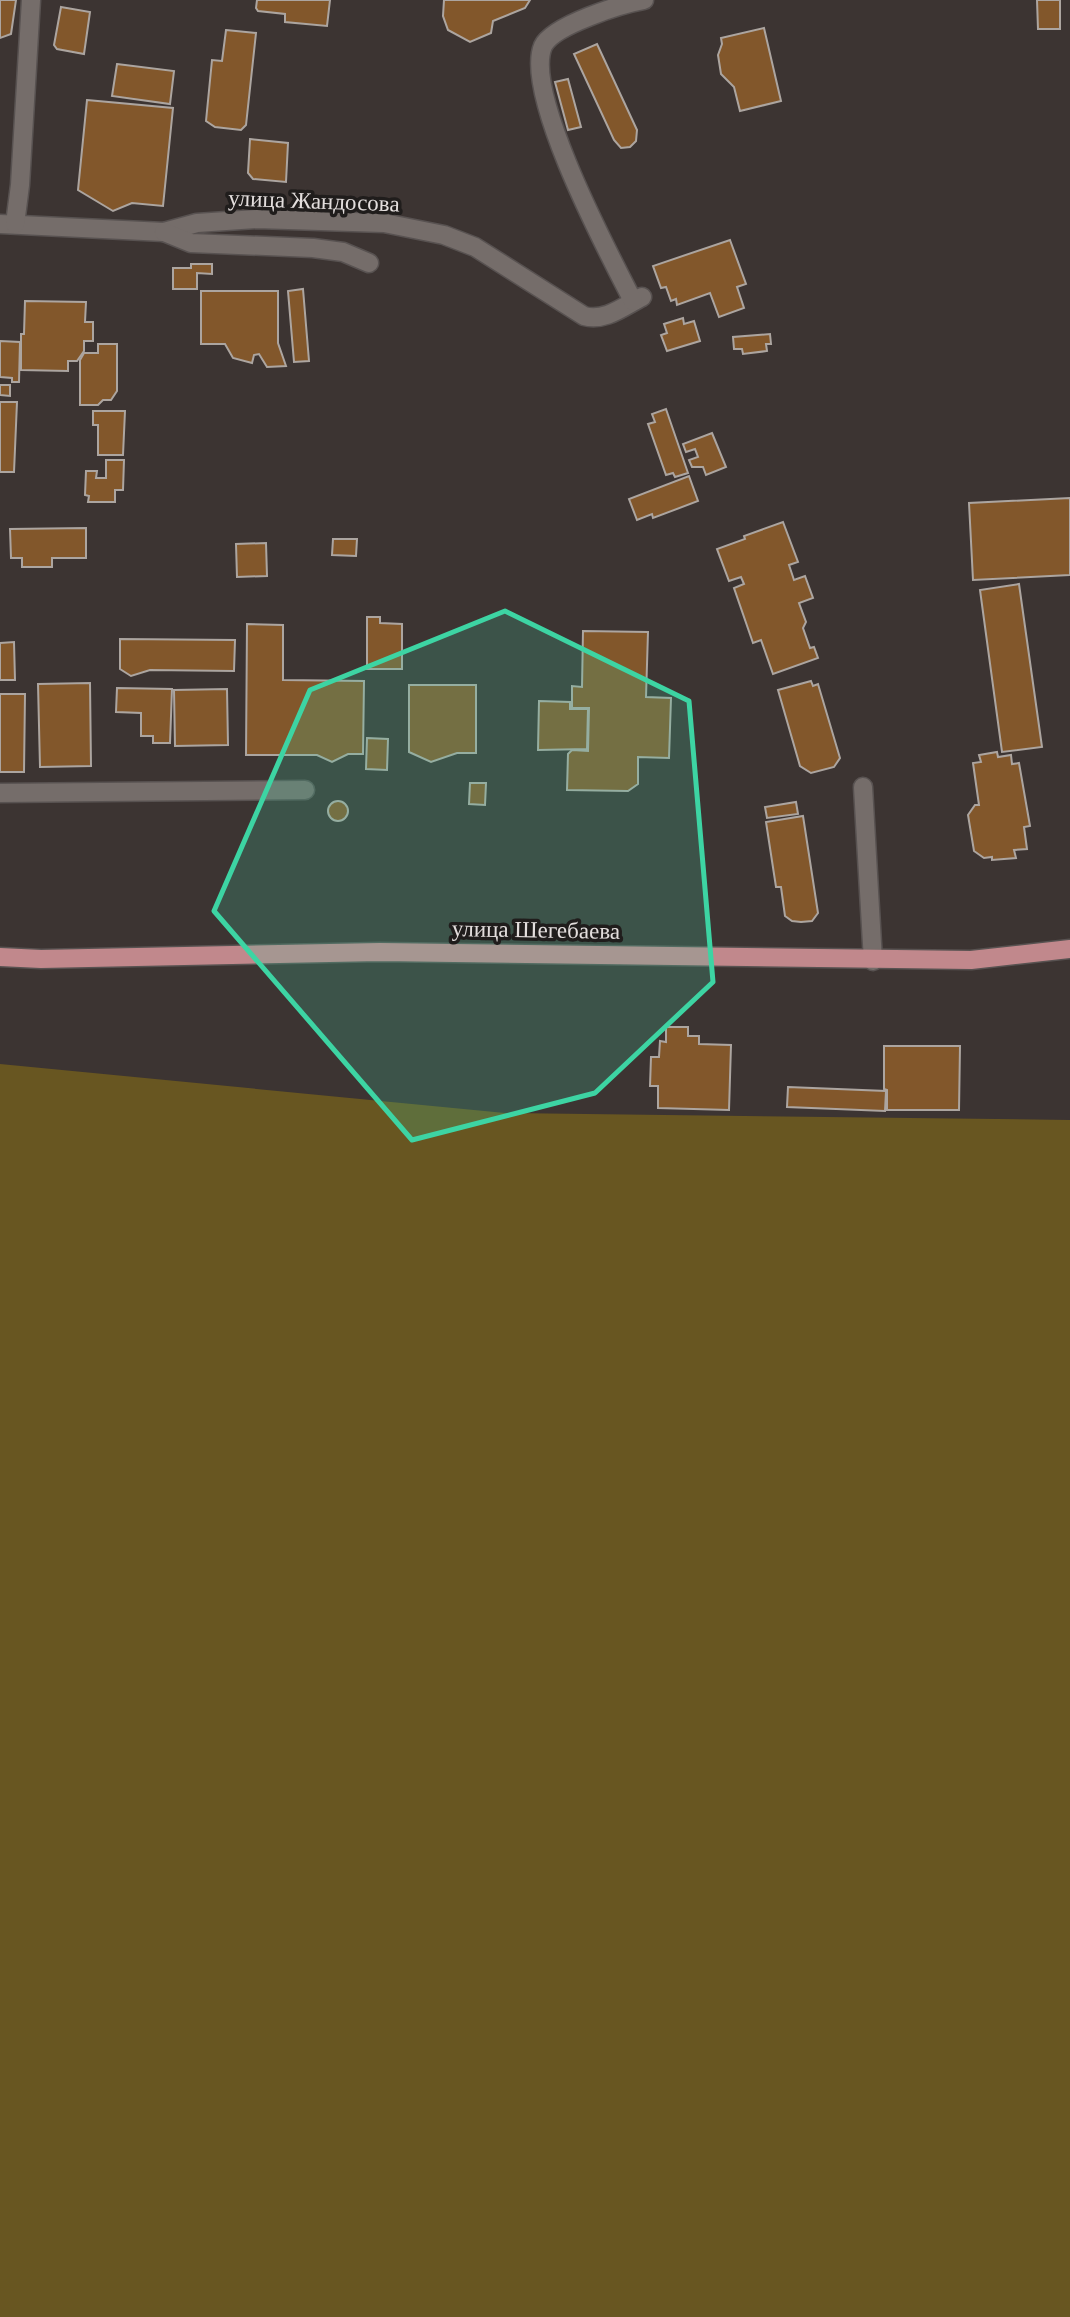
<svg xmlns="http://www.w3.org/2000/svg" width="1070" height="2317" viewBox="0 0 1070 2317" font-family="'Times New Roman',serif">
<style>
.green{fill:#685621}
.building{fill:#82572b;stroke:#aca5a0;stroke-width:2}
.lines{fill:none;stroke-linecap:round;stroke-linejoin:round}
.minor-casing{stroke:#585251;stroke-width:21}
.major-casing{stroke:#585251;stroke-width:21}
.minor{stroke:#756d6a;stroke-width:18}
.major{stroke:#c1888c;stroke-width:18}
.marked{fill:#3dd4a3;fill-opacity:0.2;stroke:#3dd4a3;stroke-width:5;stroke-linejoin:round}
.labels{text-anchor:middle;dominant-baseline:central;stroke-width:7;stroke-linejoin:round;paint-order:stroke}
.street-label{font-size:23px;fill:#e3dedd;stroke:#201d1c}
</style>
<rect width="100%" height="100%" fill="#3c3432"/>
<!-- green -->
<path class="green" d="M 0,1064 L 505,1113 L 1070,1120 L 1070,2317 L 0,2317 Z"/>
<!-- building -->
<g class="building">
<path d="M 0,0 L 16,0 L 11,34 L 0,38 Z"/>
<path d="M 257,0 L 330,0 L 327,26 L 285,22 L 285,14 L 258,11 L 256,8 Z"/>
<path d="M 444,0 L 530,0 L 525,8 L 493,21 L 491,33 L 470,42 L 448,30 L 443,16 Z"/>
<path d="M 1037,0 L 1060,0 L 1060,29 L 1038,29 Z"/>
<path d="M 61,7 L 90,12 L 84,54 L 57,49 L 54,45 Z"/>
<path d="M 764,28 L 781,101 L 740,111 L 734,87 L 721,74 L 718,55 L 722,44 L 721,38 Z"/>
<path d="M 226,30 L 256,33 L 246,125 L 241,130 L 215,127 L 206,121 L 212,60 L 222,61 Z"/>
<path d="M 597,44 L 637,130 L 636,141 L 630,147 L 621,148 L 614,140 L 574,54 Z"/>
<path d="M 117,64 L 174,71 L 170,104 L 112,96 Z"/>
<path d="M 568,79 L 581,127 L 568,130 L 555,82 Z"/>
<path d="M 87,100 L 173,108 L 163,206 L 132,203 L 113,211 L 78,190 Z"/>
<path d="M 250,139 L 288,143 L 286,182 L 253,179 L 248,173 Z"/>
<path d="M 730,240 L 746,284 L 737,287 L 744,308 L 719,317 L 710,293 L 677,305 L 676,299 L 671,301 L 666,287 L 661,288 L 653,266 Z"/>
<path d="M 191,264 L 212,264 L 212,274 L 197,273 L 197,289 L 173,289 L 173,268 L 191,268 Z"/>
<path d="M 303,289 L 309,361 L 294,362 L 288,291 Z"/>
<path d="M 201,291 L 278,291 L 278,343 L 286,366 L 267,367 L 259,354 L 254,355 L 252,363 L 233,358 L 225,344 L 201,344 Z"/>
<path d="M 25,301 L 86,302 L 85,322 L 93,322 L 93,341 L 84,341 L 84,351 L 77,361 L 68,361 L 68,371 L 21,370 L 21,334 L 24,334 Z"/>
<path d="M 683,318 L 684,324 L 694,321 L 700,341 L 667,351 L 661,335 L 667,333 L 664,324 Z"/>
<path d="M 770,334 L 771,344 L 766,344 L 767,351 L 743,354 L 742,349 L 734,349 L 733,337 Z"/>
<path d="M 0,341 L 20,342 L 19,382 L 12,382 L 12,378 L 0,377 Z"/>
<path d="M 98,344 L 117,344 L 117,391 L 111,400 L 103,400 L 98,405 L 80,405 L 80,360 L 84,353 L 98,353 Z"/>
<path d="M 0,385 L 10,385 L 10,396 L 0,395 Z"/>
<path d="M 0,402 L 17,402 L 14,472 L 0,472 Z"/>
<path d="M 666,409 L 688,473 L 675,477 L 673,473 L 666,475 L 648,424 L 655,422 L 652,414 Z"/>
<path d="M 93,411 L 125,411 L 123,455 L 98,455 L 98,425 L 93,425 Z"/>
<path d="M 712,433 L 726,467 L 706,475 L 703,467 L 692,467 L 689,460 L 698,457 L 695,449 L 686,452 L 683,444 Z"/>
<path d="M 106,460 L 124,460 L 123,490 L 115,490 L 115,502 L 88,502 L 89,496 L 85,495 L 86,471 L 97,471 L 96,478 L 106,478 Z"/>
<path d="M 689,476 L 698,501 L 653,518 L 652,514 L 637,520 L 629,499 Z"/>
<path d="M 1070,498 L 1070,575 L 973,580 L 969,503 Z"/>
<path d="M 783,522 L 798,562 L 789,565 L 794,580 L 805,576 L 813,598 L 799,603 L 806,622 L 803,628 L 810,648 L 814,647 L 818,658 L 773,674 L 761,640 L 753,643 L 734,588 L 744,584 L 741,577 L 729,581 L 717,549 L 745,539 L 744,536 Z"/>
<path d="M 86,528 L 86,558 L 52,558 L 52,567 L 22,567 L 22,558 L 11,558 L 10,529 Z"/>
<path d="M 333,539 L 357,539 L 356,556 L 332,555 Z"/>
<path d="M 266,543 L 267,576 L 237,577 L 236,544 Z"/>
<path d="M 1019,584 L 1042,747 L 1002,752 L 980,590 Z"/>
<path d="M 367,617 L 380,617 L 380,623 L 402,624 L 402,669 L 367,669 Z"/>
<path d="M 247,624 L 283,625 L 283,680 L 364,681 L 363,754 L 348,754 L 332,762 L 317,755 L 246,755 Z"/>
<path d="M 583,631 L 648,632 L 646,697 L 671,698 L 669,758 L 638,757 L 638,784 L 628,791 L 567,790 L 568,754 L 572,750 L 588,751 L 589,708 L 572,708 L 572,686 L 582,687 Z"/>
<path d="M 120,639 L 235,640 L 234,671 L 150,670 L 131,676 L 120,669 Z"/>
<path d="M 14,642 L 15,680 L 0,680 L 0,643 Z"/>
<path d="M 811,681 L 813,686 L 818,684 L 840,758 L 834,767 L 811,773 L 800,766 L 778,690 Z"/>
<path d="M 90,683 L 91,766 L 40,767 L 38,684 Z"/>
<path d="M 409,685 L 476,685 L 476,753 L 457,753 L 431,762 L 409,752 Z"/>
<path d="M 117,688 L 172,689 L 170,743 L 153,743 L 153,736 L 141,736 L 141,713 L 116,712 Z"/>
<path d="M 227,689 L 228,745 L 175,746 L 174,690 Z"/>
<path d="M 0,694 L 25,694 L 24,772 L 0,772 Z"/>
<path d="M 539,701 L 570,702 L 570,709 L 588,709 L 587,749 L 538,750 Z"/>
<path d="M 367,738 L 388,739 L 387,770 L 366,769 Z"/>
<path d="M 997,752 L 998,757 L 1011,755 L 1012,764 L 1019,763 L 1030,826 L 1024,827 L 1027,849 L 1014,850 L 1016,858 L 992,860 L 992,857 L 984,858 L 974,851 L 968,815 L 975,805 L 979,805 L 973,763 L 981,762 L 979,755 Z"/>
<path d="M 470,783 L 486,783 L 485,805 L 469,804 Z"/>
<circle cx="338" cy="811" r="10"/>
<path d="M 796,802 L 798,814 L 767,818 L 765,807 Z"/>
<path d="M 803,816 L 818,913 L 812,921 L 801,922 L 792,921 L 785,916 L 781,887 L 776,887 L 766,822 Z"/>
<path d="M 666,1027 L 688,1027 L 688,1036 L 699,1036 L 699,1044 L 731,1045 L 729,1110 L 658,1108 L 658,1086 L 650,1086 L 651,1057 L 659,1057 L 660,1041 L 666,1042 Z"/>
<path d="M 884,1046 L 960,1046 L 959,1110 L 887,1110 L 887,1090 L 884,1089 Z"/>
<path d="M 788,1087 L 886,1091 L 885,1111 L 787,1107 Z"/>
</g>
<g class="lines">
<!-- minor casing -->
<g class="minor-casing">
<g id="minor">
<path d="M 0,224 L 164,232 L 197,223 L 257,219 L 384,223 L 444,235 L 475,247 L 584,316 C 605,322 624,306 642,297"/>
<path d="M 15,224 L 20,185 L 31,0"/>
<path d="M 164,232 L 191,243 L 313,248 L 343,252 L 369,263"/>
<path d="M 633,301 C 609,254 523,93 543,46 C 553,25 622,4 644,0"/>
<path d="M 863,787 L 873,961"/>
<path d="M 0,793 L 305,790"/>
</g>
</g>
<!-- major casing -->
<g class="major-casing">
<path id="major" d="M 0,957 L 41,959 L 380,952 L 971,960 L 1070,949"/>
</g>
<!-- minor -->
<use href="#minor" class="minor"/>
<!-- major -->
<use href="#major" class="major"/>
</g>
<!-- marked area -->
<path class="marked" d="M 505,611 L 689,701 L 713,982 L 595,1093 L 412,1140 L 214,911 L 310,690 Z"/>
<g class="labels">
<!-- street labels -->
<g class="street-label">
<text transform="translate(314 201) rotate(2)">улица Жандосова</text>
<text transform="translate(536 930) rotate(1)">улица Шегебаева</text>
</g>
</g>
</svg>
